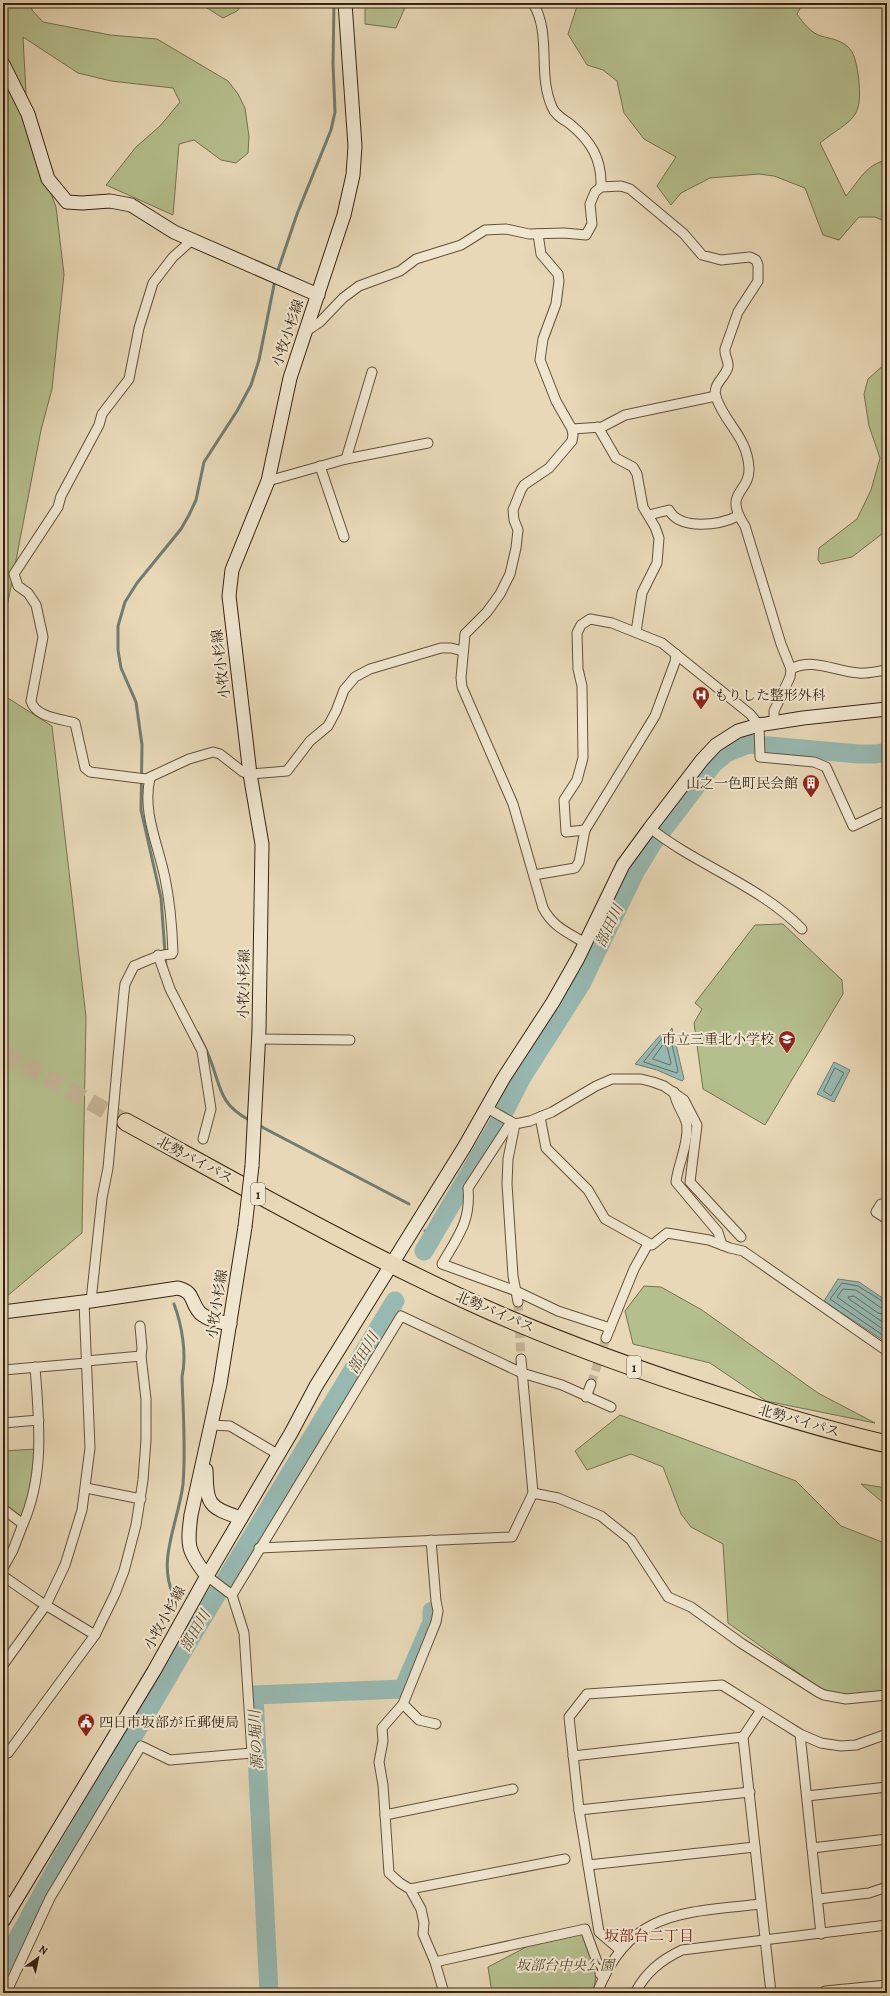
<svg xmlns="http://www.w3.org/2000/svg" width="890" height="1996" viewBox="0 0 890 1996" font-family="Alegreya,'Noto Serif JP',serif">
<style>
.green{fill:#b5bf8e;stroke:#767250}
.water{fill:#97b9b2;stroke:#707d72}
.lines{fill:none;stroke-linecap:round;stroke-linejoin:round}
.shore{stroke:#666e62;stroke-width:1}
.stream{stroke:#707d72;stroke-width:3}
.river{stroke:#97b9b2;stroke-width:19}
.street-tunnel{stroke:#c4b496;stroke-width:9;stroke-dasharray:9 4.5;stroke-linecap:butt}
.highway-tunnel{stroke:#c4b496;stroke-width:17;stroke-dasharray:17 8;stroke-linecap:butt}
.street-casing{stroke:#62513c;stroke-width:11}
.secondary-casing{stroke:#362413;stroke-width:15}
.highway-casing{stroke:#362413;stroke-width:19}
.street{stroke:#f0e6d0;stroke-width:9}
.secondary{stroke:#f0e6d0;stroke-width:13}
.highway{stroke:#e8d8b7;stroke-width:17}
.secondary-bridge-casing{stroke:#362413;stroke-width:15;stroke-linecap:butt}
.secondary-bridge{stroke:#f0e6d0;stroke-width:13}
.labels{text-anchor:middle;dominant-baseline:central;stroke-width:4;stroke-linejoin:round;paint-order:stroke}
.shield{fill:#f0e6d0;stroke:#6e5e4c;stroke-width:1}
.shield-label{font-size:13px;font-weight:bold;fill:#362413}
.street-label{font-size:14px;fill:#362413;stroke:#f0e6d0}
.poi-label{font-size:14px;fill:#362413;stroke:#f0e6d0;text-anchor:start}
.park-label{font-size:14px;font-style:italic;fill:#564b32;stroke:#f0e6d0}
.water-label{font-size:15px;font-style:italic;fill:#4e493b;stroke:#f0e6d0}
.neighbourhood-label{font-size:15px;fill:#7a1f14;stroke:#f0e6d0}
</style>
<rect width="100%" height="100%" fill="#e8d8b7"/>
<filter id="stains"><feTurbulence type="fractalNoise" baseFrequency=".005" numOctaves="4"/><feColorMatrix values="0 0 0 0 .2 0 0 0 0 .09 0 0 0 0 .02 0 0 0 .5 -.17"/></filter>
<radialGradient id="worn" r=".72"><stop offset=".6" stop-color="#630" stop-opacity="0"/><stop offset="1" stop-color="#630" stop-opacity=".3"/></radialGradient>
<!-- green -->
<g class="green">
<path d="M 3,3 L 31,3 L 32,10 L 43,22 L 110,35 L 157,39 L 228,81 L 238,94 L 245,108 L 249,137 L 248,153 L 236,163 L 221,160 L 194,140 L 179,144 L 173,215 L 106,185 L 136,147 L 160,126 L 180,102 L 173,88 L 111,81 L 78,73 L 23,37 L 28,131 L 56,207 L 64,274 L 52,389 L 41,430 L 3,628 Z"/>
<path d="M 199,3 L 244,3 L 237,11 L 223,18 Z"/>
<path d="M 365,3 L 407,3 L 396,28 L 365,24 Z"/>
<path d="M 578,3 L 803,3 L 797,14 C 803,23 811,33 821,36 C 831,39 838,39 847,46 C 855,52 856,64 858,73 C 864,121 853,117 820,143 L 846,196 C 859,181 866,164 887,160 L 887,222 L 875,217 L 859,217 L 839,240 L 823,235 L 805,188 L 774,176 L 759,174 L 710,178 L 681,193 L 671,205 L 657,186 L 676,157 L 644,139 L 624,113 L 617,81 L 603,70 L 587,65 L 568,34 Z"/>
<path d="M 887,362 L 887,530 L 852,557 L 821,564 L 818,560 L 819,548 L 857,519 L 871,490 L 880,458 L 869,426 L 864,394 L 868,379 Z"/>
<path d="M 3,695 L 52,726 L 86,1017 L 82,1233 L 6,1297 L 3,1297 Z"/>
<path d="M 783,924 L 842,980 L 843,994 L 765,1125 L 703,1089 L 694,1023 L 702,1009 L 695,1003 L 755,925 Z"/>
<path d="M 644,1286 L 661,1287 L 702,1310 L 818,1393 L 875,1423 L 766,1401 L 710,1363 L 633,1344 L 625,1311 Z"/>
<path d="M 620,1415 L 796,1481 L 841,1526 L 887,1544 L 887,1692 L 846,1695 L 821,1689 L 728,1623 L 723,1544 L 691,1527 L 681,1514 L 663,1467 L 631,1454 L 587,1470 L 575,1451 Z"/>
<path d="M 36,1449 L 33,1475 L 24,1516 L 20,1517 L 3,1505 L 3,1451 Z"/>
<path d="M 861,1484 L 887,1488 L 887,1506 Z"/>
<path d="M 583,1934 C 591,1956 601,1970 592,1993 L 492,1993 L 488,1967 L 532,1944 Z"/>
</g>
<!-- water -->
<g class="water">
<path d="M 672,1028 L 684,1079 L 682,1081 L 657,1070 L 635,1064 L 662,1033 L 666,1036 Z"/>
<path d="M 834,1062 L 850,1070 L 834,1102 L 817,1094 Z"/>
<path d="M 838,1279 L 859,1282 L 887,1301 L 887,1343 L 824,1301 Z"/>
</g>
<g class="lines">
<!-- shore -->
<g class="shore">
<path d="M 662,1039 L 671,1040 L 678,1071 L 677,1073 L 644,1062 Z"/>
<path d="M 663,1045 L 667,1046 L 671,1063 L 670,1065 L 653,1059 Z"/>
<path d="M 835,1068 L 844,1073 L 831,1096 L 824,1091 Z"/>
<path d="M 887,1304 L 858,1286 L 842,1283 L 830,1299 L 887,1338"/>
<path d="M 887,1309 L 881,1308 L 856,1290 L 843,1289 L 837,1297 L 887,1332"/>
<path d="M 887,1315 L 878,1313 L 854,1296 L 848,1297 L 849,1299 L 887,1325"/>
</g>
<!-- stream -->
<g class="stream">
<path d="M 277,273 L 297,214 L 331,130 L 335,112 L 333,64 L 334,3"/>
<path d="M 166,967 L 161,898 L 141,810 L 142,745 L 136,702 L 121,668 L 118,650 L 118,626 L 125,602 L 137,583 L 181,529 L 189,515 L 196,500 L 204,462 L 237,411 L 251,385 L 259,360 L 275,280"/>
<path d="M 198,1033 C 202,1042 207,1050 210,1059 C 221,1087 219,1104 249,1120"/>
<path d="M 260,1126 L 409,1204"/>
<path d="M 425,1231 L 430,1240"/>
<path d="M 173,1594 C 157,1560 179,1520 183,1484 C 186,1449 183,1412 182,1377 C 187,1355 182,1325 174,1304"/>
</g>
<!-- river -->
<g class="river">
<path d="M 424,1251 L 497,1126 L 522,1077 L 581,984 L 635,872 L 652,844 L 713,764 L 726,753 L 749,744 L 858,754 L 876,754 L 887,752"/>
<path d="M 3,1965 L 62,1858 L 197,1627 L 395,1301"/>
<path d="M 269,1993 L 254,1695 L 403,1689 L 432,1622 L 432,1611"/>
</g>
<!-- street-tunnel -->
<g class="street-tunnel">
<path d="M 518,1302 L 521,1359"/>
<path d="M 591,1384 L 606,1338"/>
</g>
<!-- highway-tunnel -->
<path class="highway-tunnel" d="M 3,1053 L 126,1122"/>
<!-- street casing -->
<g class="street-casing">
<g id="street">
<path d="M 533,3 C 552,35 537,73 552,107 C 555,115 563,119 570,124 C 591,141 602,159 601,187"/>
<path d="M 538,234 L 541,254 L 558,274 L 559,281 L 556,304 L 543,339 L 540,360 L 556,401 L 572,429 L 573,435 L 572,441 L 549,468 L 524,485 L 521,490 L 513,510 L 514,520 L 518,530 L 516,548 L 510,574 L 500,594 L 487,612 L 465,634 L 461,678 L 462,687 L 513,804 L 543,908 C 553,927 567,932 585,943"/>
<path d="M 192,240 L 173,257 L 153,283 L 139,328 L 129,379 L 102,414 L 99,425 L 61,496 L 58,507 L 14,574 L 18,586 L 28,593 L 36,605 L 43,637 L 31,701 C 35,717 61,719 75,723 L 85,768 L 90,772 L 146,779 L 189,759 L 213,752 L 220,754 L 243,772 L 250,774 L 287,771 L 310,741 L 328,726 L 336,711 L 344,690 L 355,677 L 370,669 L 441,648 L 451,648 L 463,651"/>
<path d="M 305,332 L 320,322 L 343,298 L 359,286 L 400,271 L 416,259 L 461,245 L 485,230 L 506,229 L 529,234 L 564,233 L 586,235 L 592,224 L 590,204 L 595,192 L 601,187 L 621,186 L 630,189 L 641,198 L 684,234 L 702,255 L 721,260 L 750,257 L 756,260 L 758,265 L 758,281 L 738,312 L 725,349 C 724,356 729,360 728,367 C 725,378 712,384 716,397 C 725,424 747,436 749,468 C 750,494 722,491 745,526 L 781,644 L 791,669 L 790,677 L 774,711 L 774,722"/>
<path d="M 598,427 L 616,458 L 633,467 L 637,474 L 643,507 L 655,527 L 659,538 L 657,563 L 642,593 L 636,632"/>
<path d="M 572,429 L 602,427 L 625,415 L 716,396"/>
<path d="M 346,459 L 372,372"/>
<path d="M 320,466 L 344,537"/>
<path d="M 268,481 L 346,459 L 428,443"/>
<path d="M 649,515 L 669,510 C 680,531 720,525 738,516"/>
<path d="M 791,669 C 813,657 836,672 859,673 C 868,674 878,671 887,670"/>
<path d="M 650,828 C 698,866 759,885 802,929"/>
<path d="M 585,830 L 655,716 L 675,662 L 676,654"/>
<path d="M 534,875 L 575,868 L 579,862 L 585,830 L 566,832 L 564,800 L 577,780 L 583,758 L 582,686 L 578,669 L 577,633 L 581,625 L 590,619 L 612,623 L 662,643 L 750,714 L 759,725 L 760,757 L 814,762 L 826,767 L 853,826 L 887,810"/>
<path d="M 158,955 L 170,989 L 202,1051 L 211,1109 L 203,1139"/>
<path d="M 259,1039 L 350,1040"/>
<path d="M 674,1092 C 676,1106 687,1117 687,1127 C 688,1146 678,1164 676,1182 L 718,1232 L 722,1245"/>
<path d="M 487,1108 L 515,1124 L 530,1121 L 552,1112 L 596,1086 L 612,1079 L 641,1079 L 653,1082 L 664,1086 L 684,1100 L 697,1125 L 690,1182 L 741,1237"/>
<path d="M 540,1117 L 546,1148 L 588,1190 L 605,1219 L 652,1245 L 667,1233 L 709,1240 L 730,1248 L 743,1251 L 887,1351"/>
<path d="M 511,1122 L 468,1188 C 471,1222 458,1236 442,1264 L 516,1291 L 558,1311 L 610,1328"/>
<path d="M 515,1124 L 508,1159 L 507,1184 L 513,1276 L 518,1302"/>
<path d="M 881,1204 L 876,1212 L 887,1219"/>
<path d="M 91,1301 L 102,1198 L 108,1168 L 124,992 L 125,984 L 134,966 C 147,961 158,954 172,954 L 173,952 C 172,926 170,902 165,878 C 158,844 142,812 150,778"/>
<path d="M 140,1326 L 142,1348 L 141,1356"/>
<path d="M 606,1338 L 634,1269 L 648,1244"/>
<path d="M 3,1370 L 87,1363"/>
<path d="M 586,1397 L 591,1384"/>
<path d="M 3,1423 L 39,1420"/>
<path d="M 211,1425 L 230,1426 L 279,1455"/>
<path d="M 86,1488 L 141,1499"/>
<path d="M 533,1493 L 558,1498 L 601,1516 L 631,1540 L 668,1597 L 691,1607 L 741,1643 L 818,1692 L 824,1695 L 846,1699 L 887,1695"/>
<path d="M 3,1509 L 23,1524 C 45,1474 39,1420 35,1367"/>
<path d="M 431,1540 L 436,1601 L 438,1611 L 436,1622 L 403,1704 L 382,1728 L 383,1741 L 379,1762 L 383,1785 L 389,1873 L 400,1883 L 410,1889 L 421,1909 L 424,1923 L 423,1934 L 435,1962 L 444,1993"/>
<path d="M 259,1548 L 512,1537 L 533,1493 L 521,1359"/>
<path d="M 3,1568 L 13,1550 L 23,1524"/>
<path d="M 3,1576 L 39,1601 L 95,1635"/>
<path d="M 232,1595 L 401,1316 L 522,1373 L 562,1385 L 611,1407"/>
<path d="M 3,1665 L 46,1605 L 65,1565 L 82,1510 L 90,1448 L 84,1302"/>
<path d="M 403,1704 L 419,1720 L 436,1724"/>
<path d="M 761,1710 L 743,1737 L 771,1993"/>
<path d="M 800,1734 L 821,1934"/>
<path d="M 3,1749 L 8,1753 L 95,1635 L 115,1594 L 124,1571 L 136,1525 L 143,1480 L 146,1440 L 146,1399 L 141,1356 L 86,1361"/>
<path d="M 573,1756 L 743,1737"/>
<path d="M 807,1796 L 887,1787"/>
<path d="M 579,1810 L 750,1792"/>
<path d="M 385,1815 L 513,1789"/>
<path d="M 812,1848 L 887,1839"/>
<path d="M 588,1865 L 755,1847"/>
<path d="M 410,1889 L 565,1859"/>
<path d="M 3,1898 L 12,1905"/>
<path d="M 818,1899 L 869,1893 L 887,1887"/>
<path d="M 620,1950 L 599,1932 L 579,1810 L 569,1717 L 587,1694 L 722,1685 L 800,1734 L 821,1743 L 841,1746 L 856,1745 L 887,1734"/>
<path d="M 435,1962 L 585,1929 L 600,1970 L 600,1974 L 604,1977"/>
<path d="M 6,1993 L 50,1898 L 141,1746 L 170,1760 L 252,1753 L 244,1633 L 232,1595 L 207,1576"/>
<path d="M 597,1993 C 630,1909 683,1913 761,1904"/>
<path d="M 635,1993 C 646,1972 661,1960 682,1950 L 887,1925"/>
<path d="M 825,1993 L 825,1991 L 887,1985"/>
</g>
</g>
<!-- secondary casing -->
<g class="secondary-casing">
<g id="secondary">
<path d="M 3,64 L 28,114 L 48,179 L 67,202 L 82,203 L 110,201 L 131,205 L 174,232 L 318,295"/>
<path d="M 252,1166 L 259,1030 L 262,844 L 250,774 L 229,596 L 232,570 L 268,481 L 290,378 L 344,215 L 353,175 L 355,146 L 345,3"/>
<path d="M 3,1312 L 91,1301 L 178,1288 C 195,1292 190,1302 200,1313 C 208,1320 220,1322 230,1324"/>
<path d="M 206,1470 C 207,1505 208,1507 241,1518"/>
<path d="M 207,1576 C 187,1551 187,1545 191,1515 L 220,1384 L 245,1227"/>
<path d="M 3,1921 L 154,1671 L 207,1576 L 291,1433 L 316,1386 L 465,1146 L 503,1079 L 553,1002 L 578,958 L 623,865 L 650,828 L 702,760 L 716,745 L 738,731 L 759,725 L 803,718 L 887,709"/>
</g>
</g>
<!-- highway casing -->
<g class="highway-casing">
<path id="highway" d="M 126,1122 C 245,1187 364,1255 488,1310 C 563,1343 641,1371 719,1396 C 774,1414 830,1431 887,1444"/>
</g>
<!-- street -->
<use href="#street" class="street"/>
<!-- secondary -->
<use href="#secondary" class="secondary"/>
<!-- highway -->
<use href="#highway" class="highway"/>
<!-- secondary-bridge casing -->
<g class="secondary-bridge-casing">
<path id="secondary-bridge" d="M 245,1227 L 252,1166"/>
</g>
<!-- secondary-bridge -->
<use href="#secondary-bridge" class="secondary-bridge"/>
</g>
<!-- icons -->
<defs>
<g id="hospital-pin" transform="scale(0.9)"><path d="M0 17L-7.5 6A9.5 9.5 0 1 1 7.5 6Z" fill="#8f2418" stroke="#f0e6d0"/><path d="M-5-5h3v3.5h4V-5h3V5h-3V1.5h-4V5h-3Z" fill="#fff"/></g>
<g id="building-pin" transform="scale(0.9)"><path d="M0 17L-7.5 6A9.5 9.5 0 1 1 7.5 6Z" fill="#8f2418" stroke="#f0e6d0"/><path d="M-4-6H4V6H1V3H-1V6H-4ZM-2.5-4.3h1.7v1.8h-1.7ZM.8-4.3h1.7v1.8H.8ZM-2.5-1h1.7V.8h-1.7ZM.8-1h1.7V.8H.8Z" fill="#fff"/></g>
<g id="school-pin" transform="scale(0.9)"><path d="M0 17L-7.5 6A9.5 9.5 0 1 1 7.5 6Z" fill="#8f2418" stroke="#f0e6d0"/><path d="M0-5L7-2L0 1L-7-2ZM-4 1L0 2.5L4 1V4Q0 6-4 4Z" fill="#fff"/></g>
<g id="civic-pin" transform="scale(0.9)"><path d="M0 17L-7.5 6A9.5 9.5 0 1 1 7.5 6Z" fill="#8f2418" stroke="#f0e6d0"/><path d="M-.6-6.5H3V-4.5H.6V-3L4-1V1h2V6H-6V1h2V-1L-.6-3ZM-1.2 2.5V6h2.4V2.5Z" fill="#fff"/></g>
</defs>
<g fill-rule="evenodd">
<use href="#hospital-pin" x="701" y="695"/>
<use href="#building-pin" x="811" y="783"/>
<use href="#school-pin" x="787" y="1039"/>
<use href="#civic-pin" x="86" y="1722"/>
</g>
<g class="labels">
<!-- shield labels -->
<g class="shield">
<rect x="251" y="1183" width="14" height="22" rx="3"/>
<rect x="627" y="1356" width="14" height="22" rx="3"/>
</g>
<g class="shield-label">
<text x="258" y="1194">1</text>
<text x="634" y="1367">1</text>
</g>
<!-- street labels -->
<g class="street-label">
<text transform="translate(288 333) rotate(-71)">小牧小杉線</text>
<text transform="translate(221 664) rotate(-97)">小牧小杉線</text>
<text transform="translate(244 984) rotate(-89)">小牧小杉線</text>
<text transform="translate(195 1160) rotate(28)">北勢バイパス</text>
<text transform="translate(217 1304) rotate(-81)">小牧小杉線</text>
<text transform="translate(495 1312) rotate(23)">北勢バイパス</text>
<text transform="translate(799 1421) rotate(16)">北勢バイパス</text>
<text transform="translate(165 1618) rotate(-61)">小牧小杉線</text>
</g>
<!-- poi labels -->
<g class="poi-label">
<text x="714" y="695">もりした整形外科</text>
<text x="798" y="783" text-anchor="end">山之一色町民会館</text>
<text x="774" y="1039" text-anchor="end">市立三重北小学校</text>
<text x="99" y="1722">四日市坂部が丘郵便局</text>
</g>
<!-- park labels -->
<g class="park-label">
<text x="565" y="1965">坂部台中央公園</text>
</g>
<!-- water labels -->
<g class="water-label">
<text transform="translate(609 926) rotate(-64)">部田川</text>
<text transform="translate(363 1353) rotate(-59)">部田川</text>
<text transform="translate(195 1631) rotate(-60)">部田川</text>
<text transform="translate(256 1740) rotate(-93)">源の堀川</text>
</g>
<!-- neighbourhood labels -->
<g class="neighbourhood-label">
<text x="649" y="1936">坂部台二丁目</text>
</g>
</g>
<!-- margin -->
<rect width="890" height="1996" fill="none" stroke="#e8d8b7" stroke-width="16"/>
<rect x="4" y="4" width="882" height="1988" fill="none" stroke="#362413" stroke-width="2"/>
<rect x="8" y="8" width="874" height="1980" fill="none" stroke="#362413"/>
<!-- north arrow -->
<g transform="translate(38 1958) rotate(33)" stroke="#f0e6d0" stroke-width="3" paint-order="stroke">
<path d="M0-3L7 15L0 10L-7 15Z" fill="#362413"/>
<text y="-6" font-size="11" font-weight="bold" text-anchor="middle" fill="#362413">N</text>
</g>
<rect width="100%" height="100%" filter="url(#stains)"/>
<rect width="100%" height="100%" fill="url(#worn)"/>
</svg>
